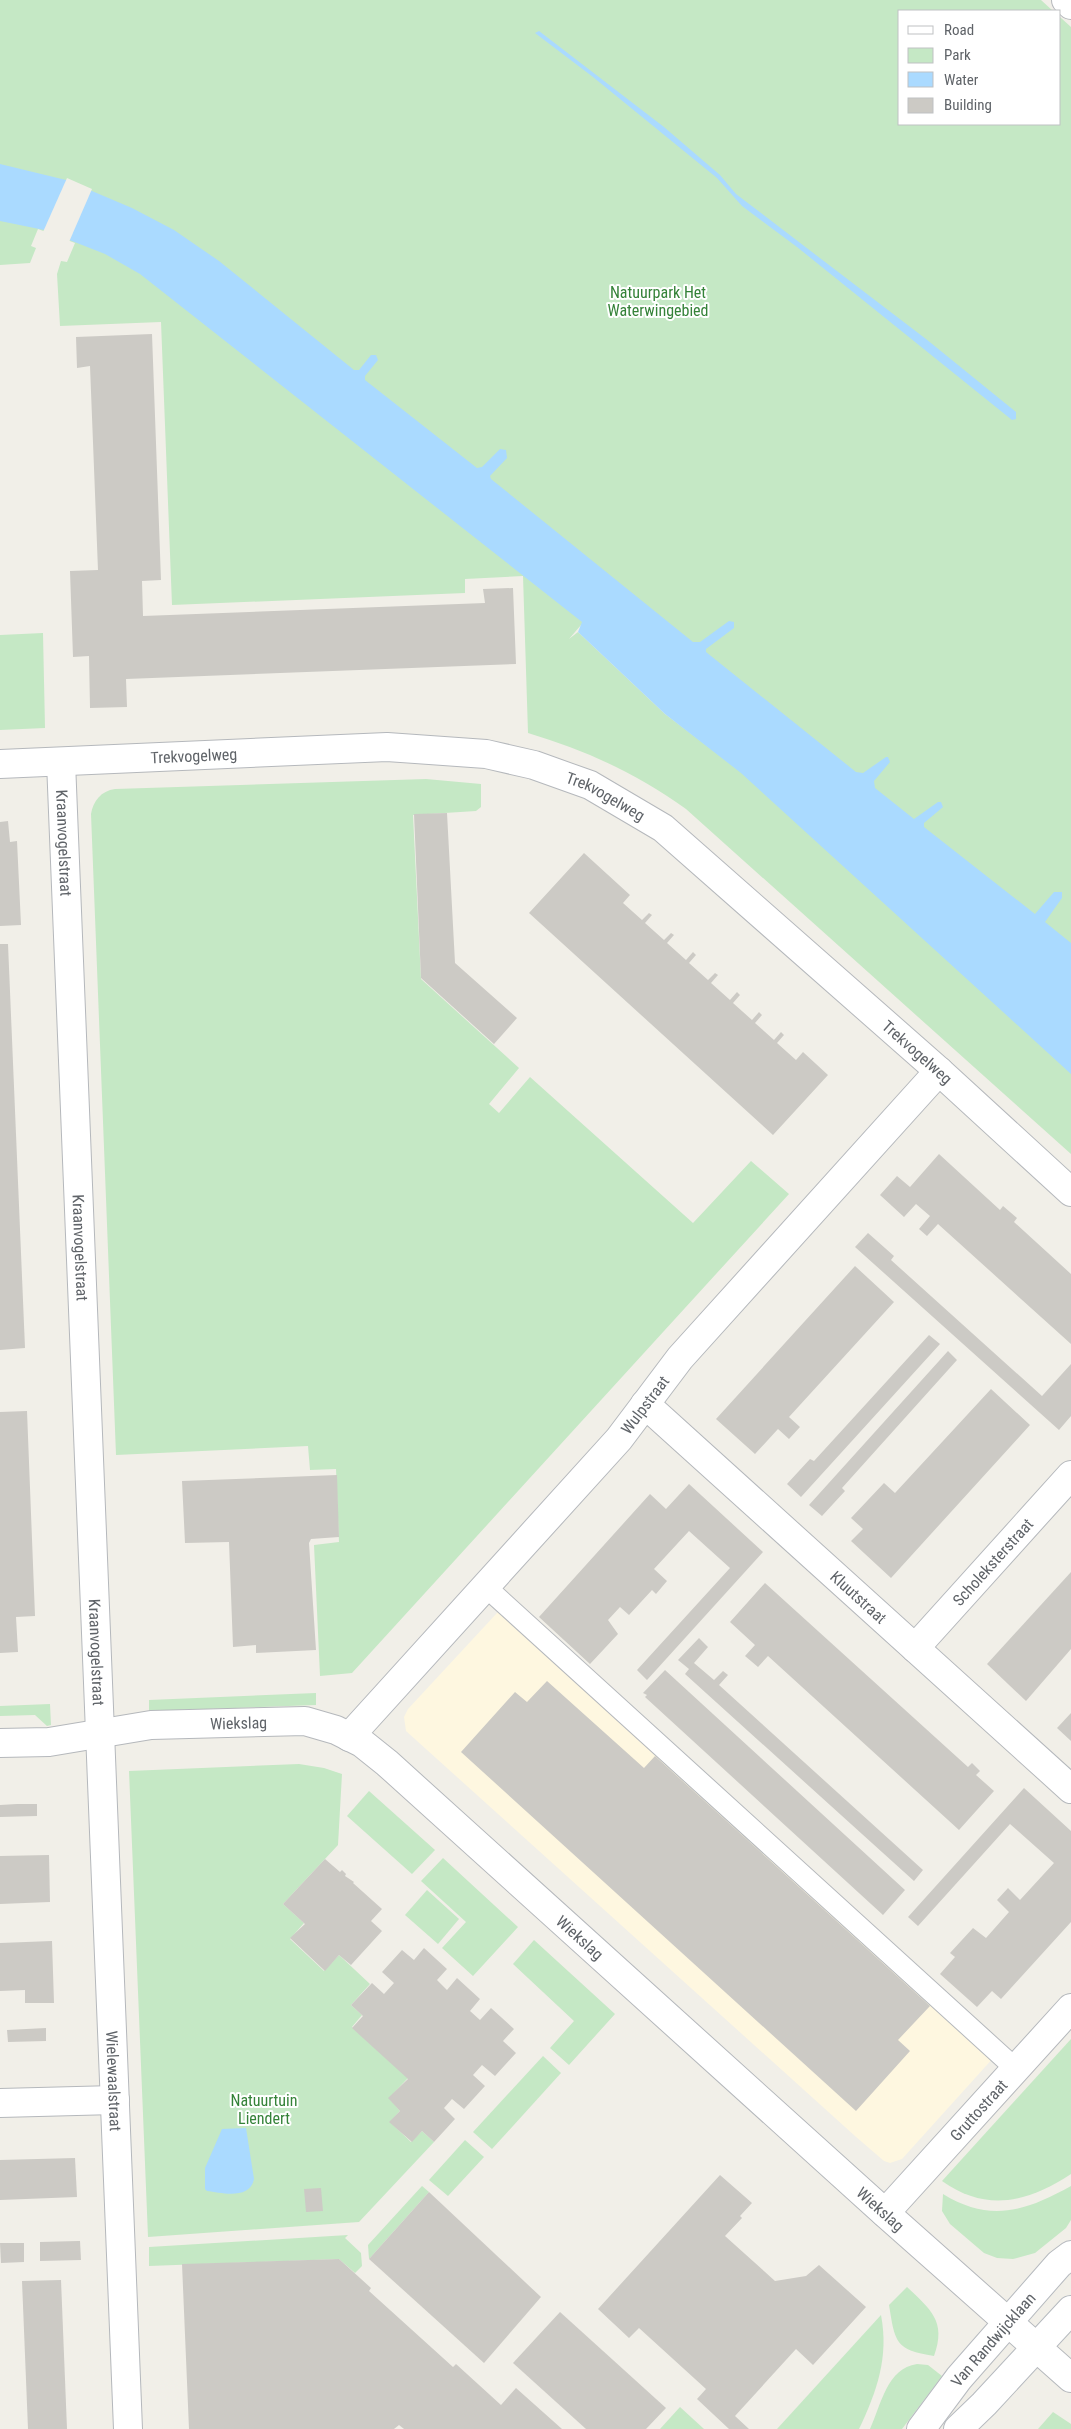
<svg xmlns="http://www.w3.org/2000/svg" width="1071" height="2429" viewBox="0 0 1071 2429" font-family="'Roboto Condensed',sans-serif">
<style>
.commercial{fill:#fef7e0}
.green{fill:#c5e8c5;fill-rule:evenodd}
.water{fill:#aadaff}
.pier{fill:#f1efe8}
.building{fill:#cccac5}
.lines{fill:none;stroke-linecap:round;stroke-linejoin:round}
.lane-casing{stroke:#b5b8bc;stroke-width:22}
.street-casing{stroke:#b5b8bc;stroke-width:30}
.secondary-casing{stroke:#b6babf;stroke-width:30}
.lane{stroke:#fff;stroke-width:20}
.street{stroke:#fff;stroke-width:28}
.secondary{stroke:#fff;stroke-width:28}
.labels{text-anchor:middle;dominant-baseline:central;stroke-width:4;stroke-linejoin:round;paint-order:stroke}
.park-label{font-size:16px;fill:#348238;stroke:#fff}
.street-label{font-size:16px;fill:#5f6368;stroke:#fff}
</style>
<rect width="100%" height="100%" fill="#f1efe8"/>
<!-- commercial -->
<path class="commercial" d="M 511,1598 L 1004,2046 L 902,2159 L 890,2163 L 884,2161 L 855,2136 L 406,1731 L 404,1717 L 408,1709 Z"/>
<!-- green -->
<g class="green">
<path d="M 0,0 L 1041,0 L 1053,11 L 900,11 L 900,124 L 1060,124 L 1060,17 L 1071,27 L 1071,1154 L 686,809 C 638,774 585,750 528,733 L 523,576 L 465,579 L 465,593 L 172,605 L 161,322 L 60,326 L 57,274 L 61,261 L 67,262 L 75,243 L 38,229 L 31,246 L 36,248 L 30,263 L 0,265 ZM 581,625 L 731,764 L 665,714 L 578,632 L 569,639 Z"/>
<path d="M 43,633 L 45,728 L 0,730 L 0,635 Z"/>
<path d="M 426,779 L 481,784 L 481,807 L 476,811 L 413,815 L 421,979 L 519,1068 L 489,1104 L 499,1113 L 530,1077 L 693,1223 L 751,1161 L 789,1194 L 352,1673 L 320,1676 L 314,1545 L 339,1542 L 336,1469 L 310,1470 L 308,1446 L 116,1455 L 91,814 C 93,801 101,791 115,789 Z"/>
<path d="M 316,1693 L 316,1705 L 149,1711 L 149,1700 Z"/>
<path d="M 50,1704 L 51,1725 L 47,1726 L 35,1715 L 0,1716 L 0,1706 Z"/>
<path d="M 299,1764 L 324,1768 L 342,1774 L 338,1845 L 283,1904 L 304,1923 L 290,1939 L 324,1971 L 339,1955 L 370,1984 L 351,2005 L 362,2015 L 352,2027 L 408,2078 L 389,2098 L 400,2111 L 390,2122 L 411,2142 L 422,2131 L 434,2142 L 359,2222 L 148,2237 L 129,1771 Z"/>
<path d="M 369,1791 L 435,1850 L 412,1874 L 347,1816 Z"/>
<path d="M 443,1858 L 518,1927 L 473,1976 L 442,1948 L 466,1922 L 421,1881 Z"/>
<path d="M 427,1890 L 459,1919 L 438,1944 L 405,1915 Z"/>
<path d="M 534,1940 L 615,2014 L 569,2065 L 550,2048 L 574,2021 L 513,1964 Z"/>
<path d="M 1071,2039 L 1071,2174 C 1028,2202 987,2213 942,2181 Z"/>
<path d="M 543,2056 L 561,2073 L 492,2149 L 473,2132 Z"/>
<path d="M 465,2140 L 484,2157 L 448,2196 L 429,2180 Z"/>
<path d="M 422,2186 L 429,2192 L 369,2259 L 368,2245 Z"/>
<path d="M 1071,2186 L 1071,2220 L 1066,2228 L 1035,2253 L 1013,2259 L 997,2258 L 984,2253 L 950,2224 L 942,2211 L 943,2194 C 990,2223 1026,2211 1071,2186 Z"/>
<path d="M 348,2235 L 345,2238 L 361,2253 L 362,2266 L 355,2273 L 339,2259 L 149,2266 L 149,2247 Z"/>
<path d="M 907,2287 C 930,2309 947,2321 934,2356 C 895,2350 895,2342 889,2305 Z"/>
<path d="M 881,2315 C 889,2357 877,2391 859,2429 L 777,2429 Z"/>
<path d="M 917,2364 L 928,2365 L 942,2376 L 902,2429 L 870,2429 C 881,2405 887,2368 917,2364 Z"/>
<path d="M 680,2407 L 704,2429 L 660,2429 Z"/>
<path d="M 1053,2412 L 1071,2424 L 1071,2429 L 1038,2429 Z"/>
</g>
<!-- water -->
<g class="water">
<path d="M 539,31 L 664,127 L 720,175 L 736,194 L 926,339 L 1016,412 L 1016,419 L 1012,420 L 797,247 L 742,206 L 717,178 L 593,77 L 535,33 Z"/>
<path d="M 0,164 L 66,180 L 132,208 L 174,230 L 219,261 L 354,370 L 359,370 L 371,355 L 376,355 L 378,360 L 365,376 L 365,380 L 477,468 L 482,467 L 500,449 L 506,450 L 507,458 L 490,476 L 491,479 L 693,642 L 700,642 L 729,621 L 734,622 L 734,628 L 706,649 L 706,652 L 856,772 L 863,773 L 886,757 L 888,757 L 890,762 L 874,781 L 875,788 L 914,819 L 938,802 L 941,802 L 943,807 L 924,823 L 924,827 L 1035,914 L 1054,892 L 1062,892 L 1062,898 L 1045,922 L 1071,943 L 1071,1074 L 741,773 L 665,714 L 578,632 L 582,622 L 140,274 L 105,254 L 44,230 L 0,221 Z"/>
<path d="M 246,2128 L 254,2179 C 250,2200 222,2193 207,2191 L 205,2189 L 205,2168 L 222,2129 Z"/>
</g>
<!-- pier -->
<path class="pier" d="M 67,178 L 92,189 L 69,242 L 43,232 Z"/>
<!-- building -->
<g class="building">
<path d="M 152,334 L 161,580 L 142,581 L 143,616 L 485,603 L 483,589 L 513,588 L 516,664 L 126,679 L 127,707 L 90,708 L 89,656 L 73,657 L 70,571 L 98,570 L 90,366 L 77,368 L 76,337 Z"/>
<path d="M 447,813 L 455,963 L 517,1018 L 494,1044 L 421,978 L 414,814 Z"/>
<path d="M 8,821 L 10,842 L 17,841 L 21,925 L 0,926 L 0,822 Z"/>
<path d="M 584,853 L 630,895 L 623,903 L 642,920 L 649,913 L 652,915 L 645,923 L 664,940 L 671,933 L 674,935 L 667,943 L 686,960 L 693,952 L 696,955 L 689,963 L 708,980 L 715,973 L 718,975 L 711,983 L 730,1000 L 737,992 L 740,995 L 733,1003 L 752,1020 L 759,1012 L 762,1015 L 755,1023 L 774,1040 L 781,1032 L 784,1035 L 777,1043 L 796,1060 L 803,1052 L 828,1075 L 773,1135 L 529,913 Z"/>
<path d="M 0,944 L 8,944 L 25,1348 L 0,1350 Z"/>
<path d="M 939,1154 L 1000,1210 L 1003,1206 L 1017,1218 L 1014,1222 L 1071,1274 L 1071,1344 L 938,1224 L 927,1236 L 919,1229 L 930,1216 L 916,1204 L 904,1217 L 880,1195 L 897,1176 L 910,1187 Z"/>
<path d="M 868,1233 L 894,1256 L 891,1260 L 1042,1396 L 1071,1364 L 1071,1416 L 1059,1430 L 855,1247 Z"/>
<path d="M 855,1266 L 894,1302 L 789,1417 L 800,1427 L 789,1439 L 778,1429 L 755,1454 L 716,1419 Z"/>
<path d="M 929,1335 L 940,1344 L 801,1497 L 787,1484 L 810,1459 L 814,1461 Z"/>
<path d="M 948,1351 L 957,1360 L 842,1488 L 845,1491 L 822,1516 L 809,1505 Z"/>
<path d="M 991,1389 L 1030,1425 L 891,1578 L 851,1541 L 863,1529 L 851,1518 L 884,1483 L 895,1493 Z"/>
<path d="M 27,1411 L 35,1616 L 16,1617 L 18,1652 L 0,1653 L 0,1412 Z"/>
<path d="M 337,1475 L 339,1537 L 311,1539 L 309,1543 L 316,1650 L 256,1653 L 256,1645 L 233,1647 L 229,1542 L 185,1543 L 182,1481 Z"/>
<path d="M 689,1484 L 763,1552 L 647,1680 L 637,1670 L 730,1568 L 689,1531 L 654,1569 L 667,1581 L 656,1594 L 652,1590 L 629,1615 L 620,1607 L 608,1620 L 618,1634 L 590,1664 L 539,1617 L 650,1494 L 666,1509 Z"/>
<path d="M 1071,1572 L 1071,1649 L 1026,1701 L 987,1664 Z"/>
<path d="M 765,1583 L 968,1767 L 972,1763 L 980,1771 L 976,1775 L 994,1791 L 959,1830 L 768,1656 L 758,1667 L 745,1656 L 755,1645 L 730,1622 Z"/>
<path d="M 699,1638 L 708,1647 L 694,1663 L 714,1680 L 723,1671 L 728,1675 L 719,1685 L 923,1870 L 914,1881 L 685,1674 L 689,1669 L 678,1660 Z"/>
<path d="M 665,1670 L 905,1890 L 883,1915 L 645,1697 L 647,1695 L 643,1693 Z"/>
<path d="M 547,1681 L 644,1768 L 655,1756 L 930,2006 L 898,2040 L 910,2051 L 856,2111 L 461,1752 L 515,1692 L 527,1702 Z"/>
<path d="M 1071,1713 L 1071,1741 L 1057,1728 Z"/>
<path d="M 1024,1788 L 1071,1831 L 1071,1922 L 1001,1999 L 992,1991 L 977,2007 L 940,1974 L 955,1957 L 950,1953 L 973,1928 L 986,1938 L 1009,1912 L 997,1900 L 1008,1888 L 1020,1900 L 1054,1863 L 1010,1824 L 918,1926 L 908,1917 Z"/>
<path d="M 17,1804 L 37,1804 L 37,1816 L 0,1817 L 0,1805 Z"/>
<path d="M 49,1855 L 50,1902 L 0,1904 L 0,1856 Z"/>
<path d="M 325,1859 L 340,1872 L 342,1870 L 346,1874 L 345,1876 L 354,1882 L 353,1883 L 382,1909 L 371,1921 L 382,1931 L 351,1965 L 339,1955 L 325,1971 L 290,1938 L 305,1924 L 283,1904 Z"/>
<path d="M 52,1941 L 54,2003 L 25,2003 L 25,1990 L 0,1991 L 0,1943 Z"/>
<path d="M 424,1948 L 447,1969 L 437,1980 L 447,1990 L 457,1978 L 480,1999 L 470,2011 L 480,2020 L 491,2008 L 514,2029 L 503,2041 L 516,2053 L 495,2076 L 482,2065 L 473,2075 L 485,2086 L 464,2109 L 452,2099 L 444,2108 L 455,2119 L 434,2142 L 422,2131 L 412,2142 L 389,2122 L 400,2111 L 388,2098 L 408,2079 L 352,2028 L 363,2016 L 351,2005 L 372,1983 L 384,1994 L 394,1983 L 382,1972 L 402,1950 L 414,1960 Z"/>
<path d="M 46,2028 L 46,2041 L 8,2042 L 7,2030 Z"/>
<path d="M 75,2158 L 77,2197 L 0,2200 L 0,2160 Z"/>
<path d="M 720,2175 L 752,2203 L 740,2216 L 742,2218 L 725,2236 L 775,2281 L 806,2276 L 819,2265 L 866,2307 L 813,2365 L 796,2349 L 735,2416 L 749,2429 L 729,2429 L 697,2399 L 706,2389 L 639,2328 L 629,2338 L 598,2309 Z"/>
<path d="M 321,2188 L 323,2211 L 306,2212 L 304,2189 Z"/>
<path d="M 429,2192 L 541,2297 L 484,2363 L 369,2259 Z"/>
<path d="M 78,2241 L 80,2241 L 81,2260 L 40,2261 L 40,2242 Z"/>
<path d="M 0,2243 L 24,2243 L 24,2262 L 1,2263 Z"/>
<path d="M 339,2259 L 371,2288 L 369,2291 L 453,2367 L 456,2364 L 501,2405 L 516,2388 L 562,2429 L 404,2429 L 399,2425 L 394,2429 L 189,2429 L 182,2264 Z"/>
<path d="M 61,2280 L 67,2429 L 28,2429 L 22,2281 Z"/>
<path d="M 560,2312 L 666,2408 L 646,2429 L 586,2429 L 513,2363 Z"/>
</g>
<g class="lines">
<!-- lane casing -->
<g class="lane-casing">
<path id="lane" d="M 486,1587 L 1016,2069"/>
</g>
<!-- street casing -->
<g class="street-casing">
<g id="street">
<path d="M 1066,0 L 1071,5"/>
<path id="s1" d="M 61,762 L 128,2429"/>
<path id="s2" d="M 0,764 L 387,747 L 486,754 L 534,765 L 590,785 L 663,828 L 939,1071 L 1071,1192"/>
<path id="s3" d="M 645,1404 L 1071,1789"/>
<path id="s4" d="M 915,1648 L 1071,1475"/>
<path id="s5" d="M 349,1737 L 619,1439 L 680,1358 L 939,1071"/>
<path id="s6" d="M 0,1743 L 49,1742 L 151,1725 L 305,1721 L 336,1730 L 362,1743 L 387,1763 L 885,2213 L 1071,2378"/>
<path d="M 0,2103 L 115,2100"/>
<path id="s7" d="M 885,2213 L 1071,2008"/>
</g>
</g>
<!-- secondary casing -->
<g class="secondary-casing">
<g id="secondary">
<path id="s8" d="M 921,2429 L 959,2378 L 1059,2264 L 1071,2255"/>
<path d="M 958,2429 L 984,2404 L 1071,2310"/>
</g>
</g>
<!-- lane -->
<use href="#lane" class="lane"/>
<!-- street -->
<use href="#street" class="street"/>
<!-- secondary -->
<use href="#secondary" class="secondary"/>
</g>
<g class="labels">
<!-- park labels -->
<g class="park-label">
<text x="658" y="292">Natuurpark Het<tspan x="658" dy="18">Waterwingebied</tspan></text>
<text x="264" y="2100">Natuurtuin<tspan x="264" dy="18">Liendert</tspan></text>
</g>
<!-- street labels -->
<g class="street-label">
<text stroke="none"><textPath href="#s2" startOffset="194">Trekvogelweg</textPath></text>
<text stroke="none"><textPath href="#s2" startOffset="614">Trekvogelweg</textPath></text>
<text stroke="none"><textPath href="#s1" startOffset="81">Kraanvogelstraat</textPath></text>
<text stroke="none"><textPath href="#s2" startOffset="1019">Trekvogelweg</textPath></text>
<text stroke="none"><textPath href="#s1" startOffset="486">Kraanvogelstraat</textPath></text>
<text stroke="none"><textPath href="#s5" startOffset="445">Wulpstraat</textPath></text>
<text stroke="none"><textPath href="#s4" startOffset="116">Scholeksterstraat</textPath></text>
<text stroke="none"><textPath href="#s3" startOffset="288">Kluutstraat</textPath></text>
<text stroke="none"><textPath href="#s1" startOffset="891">Kraanvogelstraat</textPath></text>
<text stroke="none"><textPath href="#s6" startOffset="240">Wiekslag</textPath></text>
<text stroke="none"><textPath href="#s6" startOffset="660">Wiekslag</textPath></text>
<text stroke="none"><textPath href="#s1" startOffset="1320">Wielewaalstraat</textPath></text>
<text stroke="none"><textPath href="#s7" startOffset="139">Gruttostraat</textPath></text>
<text stroke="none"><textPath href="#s6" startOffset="1065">Wiekslag</textPath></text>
<text stroke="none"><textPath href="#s8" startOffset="115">Van Randwijcklaan</textPath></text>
</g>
</g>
<!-- legend -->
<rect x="898" y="10" width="162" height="115" fill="#ffffff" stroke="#bfc1c3"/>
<rect x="908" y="26" width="25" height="8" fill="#ffffff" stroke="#bfc1c3"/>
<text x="944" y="35" font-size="15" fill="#5f6368">Road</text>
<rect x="908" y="48" width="25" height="15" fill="#c5e8c5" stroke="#bfc1c3"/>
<text x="944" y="60" font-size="15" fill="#5f6368">Park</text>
<rect x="908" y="72" width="25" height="15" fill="#aadaff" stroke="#bfc1c3"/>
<text x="944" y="85" font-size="15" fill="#5f6368">Water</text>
<rect x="908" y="98" width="25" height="15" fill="#cccac5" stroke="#bfc1c3"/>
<text x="944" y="110" font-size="15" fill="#5f6368">Building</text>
</svg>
